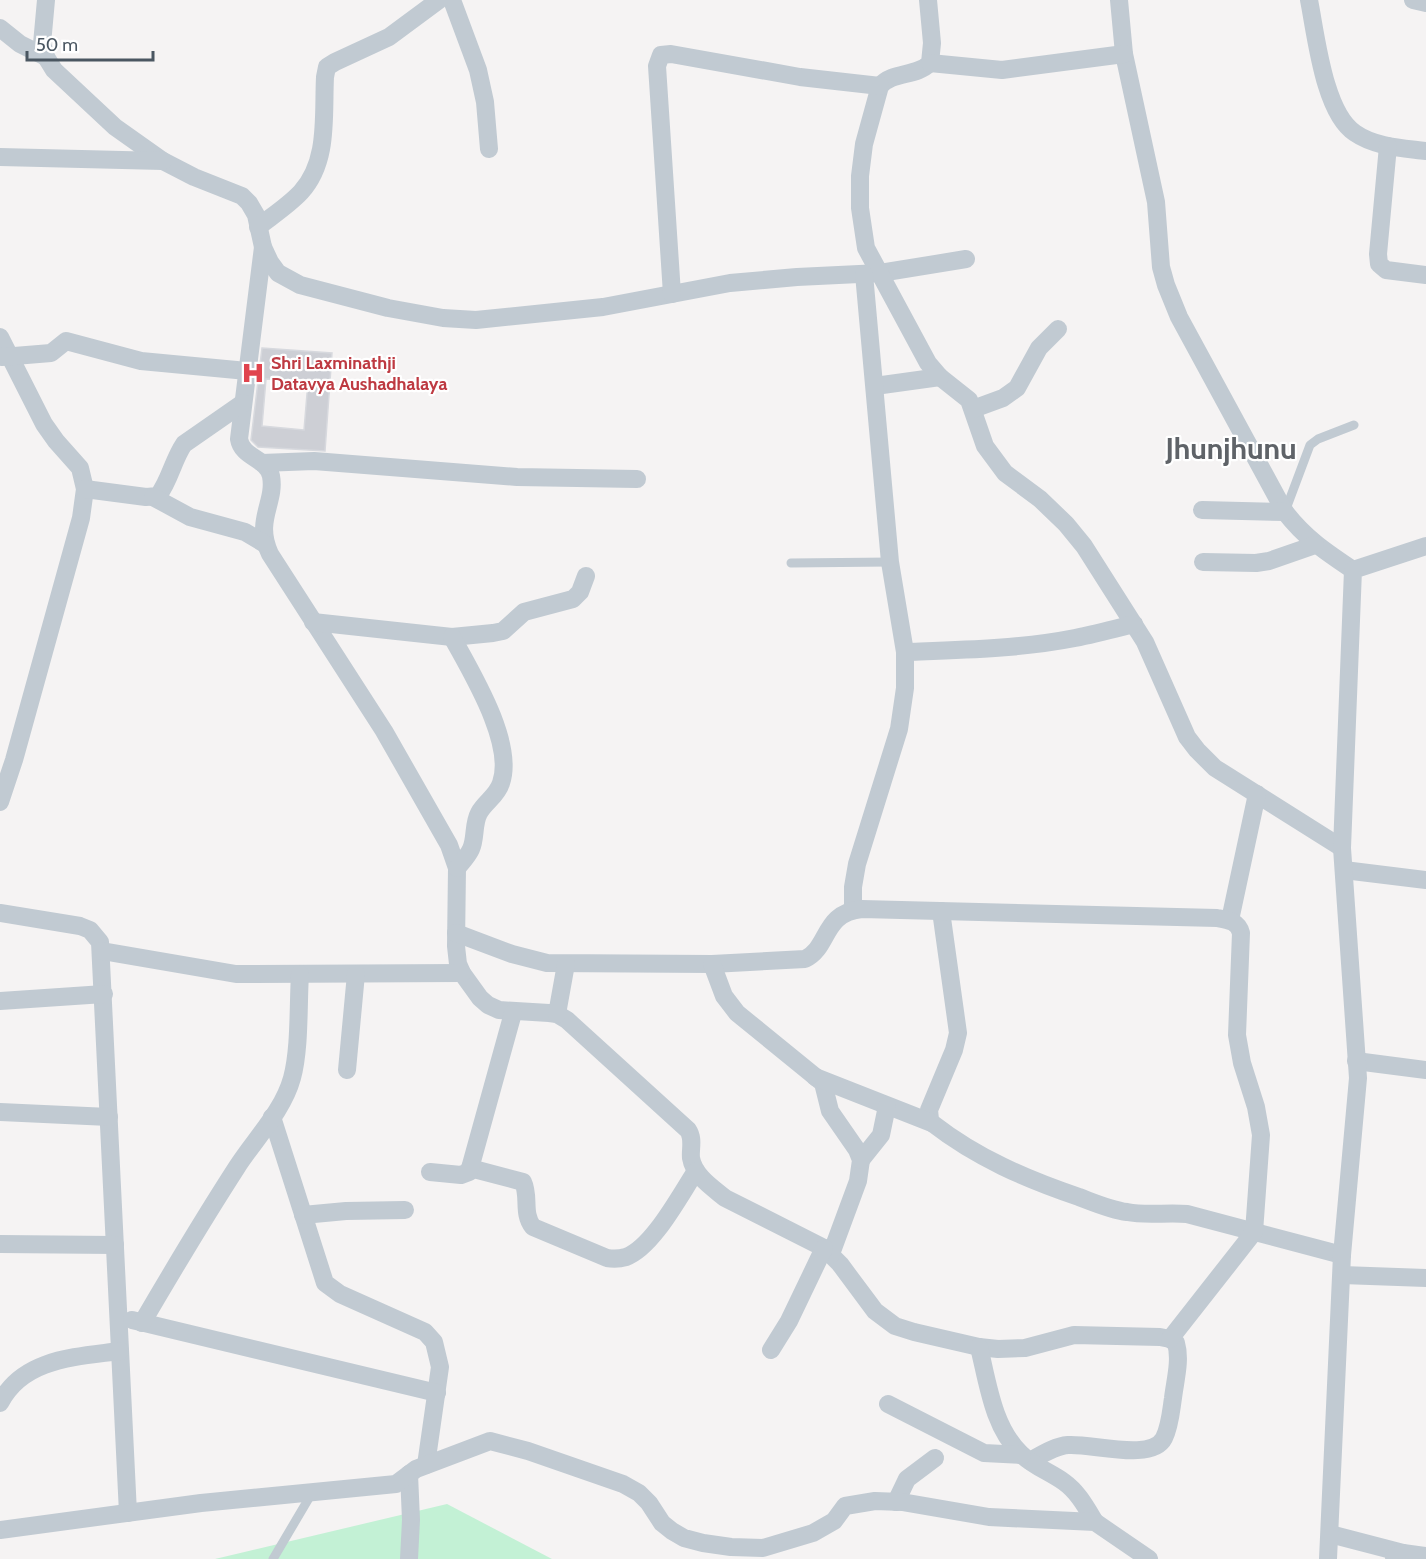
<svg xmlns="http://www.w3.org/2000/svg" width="1426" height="1559" viewBox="0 0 1426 1559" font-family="Cabin,sans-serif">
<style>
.green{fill:#c3f1d5}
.building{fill:#cdcfd5;stroke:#d7d9de;stroke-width:1.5;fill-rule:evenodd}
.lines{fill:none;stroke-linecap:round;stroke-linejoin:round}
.lane{stroke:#c1cad2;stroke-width:9}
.street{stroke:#c1cad2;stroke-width:18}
.labels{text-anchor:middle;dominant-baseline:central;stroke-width:4.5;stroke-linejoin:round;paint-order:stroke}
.health-label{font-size:18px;font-weight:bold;fill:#be3a42;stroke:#fff;text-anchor:start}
.town-label{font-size:30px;font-weight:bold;fill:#5f6368;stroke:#fff}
</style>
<rect width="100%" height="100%" fill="#f5f3f3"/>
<!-- green -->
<path class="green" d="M 447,1504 L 552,1559 L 215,1559 Z"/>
<!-- building -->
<path class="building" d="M 262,348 L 332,353 L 325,451 L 258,447 L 251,440 ZM 266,379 L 308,382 L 304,430 L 262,426 Z"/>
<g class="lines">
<!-- lane -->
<g class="lane">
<path d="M 1286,509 L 1310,445 L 1318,439 L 1354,425"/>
<path d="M 791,563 L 890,562"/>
<path d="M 273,1559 L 312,1493"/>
</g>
<!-- street -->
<g class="street">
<path d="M 46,0 L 42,44 L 46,57 L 54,70 L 115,127 L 163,161 L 194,177 L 242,196 L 249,203 L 256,215 L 263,247 L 270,262 L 278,273 L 300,285 L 388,308 L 443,318 L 476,320 L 603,307 L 730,283 L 797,277 L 880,273 L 966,259"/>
<path d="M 452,0 L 478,70 L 485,102 L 489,149"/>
<path d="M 928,0 L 932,43 L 930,63 C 916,77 893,71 880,86 L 864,144 L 860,176 L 860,208 L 866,248 L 928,363 L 940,377 L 969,400 L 985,446 L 1005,473 L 1040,499 L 1066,524 L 1084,546 L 1145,642 L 1187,737 L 1197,750 L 1215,768 L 1342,848"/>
<path d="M 1119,0 L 1124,54 L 1156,202 L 1161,267 L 1166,285 L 1179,317 L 1285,512 C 1305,538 1326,552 1353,570"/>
<path d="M 1309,0 C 1316,35 1324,113 1355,133 C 1375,147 1403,148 1426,151"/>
<path d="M 1413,0 L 1426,3"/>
<path d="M 0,28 L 20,44 L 46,57"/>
<path d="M 930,63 L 1002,70 L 1124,54"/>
<path d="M 1388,146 L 1378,254 L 1379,264 L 1386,270 L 1426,275"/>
<path d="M 0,157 L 163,161"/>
<path d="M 258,227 C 272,216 289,205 301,192 C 329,161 323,116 325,77 L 327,67 L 335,62 L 389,37 L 439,0"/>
<path d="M 263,247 L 239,439 C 242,458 267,458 271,476 C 276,503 254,520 270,554 L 384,731 L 449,845 L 457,868 L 456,946 L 458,964 L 462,973 L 480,998 L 488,1005 L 499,1010 L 549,1013 L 557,1014 L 567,1020 L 688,1130 C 694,1139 690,1149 691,1158 C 694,1176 713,1188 725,1198 L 824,1248 L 840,1264 L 875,1311 L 895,1326 L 914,1332 L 979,1347 L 998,1349 L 1025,1348 L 1074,1335 L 1160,1337 L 1170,1339 L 1176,1343 C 1181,1360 1175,1381 1173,1398 C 1171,1411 1170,1426 1164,1438 C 1152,1462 1091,1443 1068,1445 C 1055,1446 1041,1455 1030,1461"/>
<path d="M 672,294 L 657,66 L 661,55 L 671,54 L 800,77 L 880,86"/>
<path d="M 0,337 L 44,424 L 56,441 L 80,468 L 85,489 L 81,518 L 14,760 L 0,802"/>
<path d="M 2,357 L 51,353 L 66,341 L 141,361 L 247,371"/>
<path d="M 875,386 L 940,377"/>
<path d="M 973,409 L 1003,398 L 1017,388 L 1039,348 L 1058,329"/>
<path d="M 262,463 L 314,461 L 517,477 L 637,479"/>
<path d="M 85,489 L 146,497 L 158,496 C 170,480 173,460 184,444 L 243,403"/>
<path d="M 153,497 L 190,517 L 245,532 L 265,544"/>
<path d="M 1202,510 L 1285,512"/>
<path d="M 1203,562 L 1256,563 L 1269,561 L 1315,545"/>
<path d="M 313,622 L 452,637 L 493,633 L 503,631 L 524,612 L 573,599 L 580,592 L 586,576"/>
<path d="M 452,637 C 471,672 515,743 501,783 C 497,796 485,802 479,813 C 473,824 476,838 471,849 C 468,856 462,862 457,868"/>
<path d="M 905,652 C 962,650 1019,649 1075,638 C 1095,634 1114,629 1134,624"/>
<path d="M 1344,870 L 1426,880"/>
<path d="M 853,910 L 853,887 L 857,864 L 899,729 L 905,688 L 905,652 L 890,562 L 864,274"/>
<path d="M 941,911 L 958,1033 L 954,1050 L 929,1110 L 930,1120 L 932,1123 C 977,1158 1026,1179 1079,1197 C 1095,1203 1111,1210 1127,1212 C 1147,1216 1167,1212 1187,1214 L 1342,1255"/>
<path d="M 0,913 L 80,926 L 90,930 L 100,942 L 128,1513"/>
<path d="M 1230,920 L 1257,794"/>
<path d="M 456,933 L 512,954 L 547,963 L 712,964 L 805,959 C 830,947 822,913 862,909 L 1217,918 C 1228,920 1238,921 1241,933 L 1237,1035 L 1242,1063 L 1256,1107 L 1261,1135 L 1254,1232 L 1170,1339"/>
<path d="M 102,951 L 236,974 L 462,973"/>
<path d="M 712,964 L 724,996 L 737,1013 L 823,1083 L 830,1111 L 857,1150 L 861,1160 L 858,1181 L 831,1254"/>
<path d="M 0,1001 L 104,994"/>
<path d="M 557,1014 L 566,964"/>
<path d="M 1356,1061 L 1426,1070"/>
<path d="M 347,1070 L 356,974"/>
<path d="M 815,1077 L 932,1123"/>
<path d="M 0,1112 L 109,1117"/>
<path d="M 272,1117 L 325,1283 L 340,1294 L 425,1332 L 434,1342 L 440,1367 L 426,1465"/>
<path d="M 861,1160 L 881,1135 L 887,1106"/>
<path d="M 470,1168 L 523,1182 C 530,1197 522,1213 533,1227 L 607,1258 C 613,1259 619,1259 626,1257 C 653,1247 680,1195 696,1171"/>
<path d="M 430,1172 L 461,1175 L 469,1172 L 513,1013"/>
<path d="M 303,1215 L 346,1211 L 405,1210"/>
<path d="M 0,1244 L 115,1245"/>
<path d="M 1342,1275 L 1426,1278"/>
<path d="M 132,1320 L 437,1393"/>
<path d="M 142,1323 C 173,1270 204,1218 237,1167 C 255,1139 283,1111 292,1078 C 300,1049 298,1005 300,974"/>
<path d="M 979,1347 C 988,1384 993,1427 1021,1454 C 1033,1466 1050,1472 1064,1482 C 1078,1492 1086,1507 1095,1522"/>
<path d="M 771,1350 L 789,1321 L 824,1248"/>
<path d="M 0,1403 C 23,1358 76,1357 120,1351"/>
<path d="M 888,1404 L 984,1453 L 1022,1455"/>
<path d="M 409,1474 L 411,1520 L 409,1559"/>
<path d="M 896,1502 L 907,1479 L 935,1458"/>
<path d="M 0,1530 L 201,1503 L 396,1484 L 416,1469 L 490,1441 L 528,1451 L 623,1484 L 639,1493 L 649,1503 L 662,1523 L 672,1531 L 684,1538 L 703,1543 L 731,1547 L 763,1548 L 813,1533 L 834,1521 L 845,1506 L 875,1501 L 902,1502 L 989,1517 L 1095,1522 L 1149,1559"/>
<path d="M 1330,1534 L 1403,1553"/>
<path d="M 1394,1557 L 1403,1553 L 1426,1556"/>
<path d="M 1328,1559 L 1342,1255 L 1358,1078 L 1342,848 L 1353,570 L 1426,546"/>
</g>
</g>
<!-- icons -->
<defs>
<g id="hospital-bare" transform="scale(1.8)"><path d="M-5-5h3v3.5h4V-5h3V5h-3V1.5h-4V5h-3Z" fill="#e0444e" stroke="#fff" stroke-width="2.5" paint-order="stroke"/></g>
</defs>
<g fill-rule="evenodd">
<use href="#hospital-bare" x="253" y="373"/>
</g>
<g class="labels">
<!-- health labels -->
<g class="health-label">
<text x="271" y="363">Shri Laxminathji<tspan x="271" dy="21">Datavya Aushadhalaya</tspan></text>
</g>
<!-- town labels -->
<g class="town-label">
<text x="1231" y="448">Jhunjhunu</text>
</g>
</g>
<!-- scale -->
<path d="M27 51v9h126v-9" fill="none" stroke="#4a5661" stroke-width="3"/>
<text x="36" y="51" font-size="18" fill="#4a5661" stroke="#ffffff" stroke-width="4.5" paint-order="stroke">50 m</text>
</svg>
